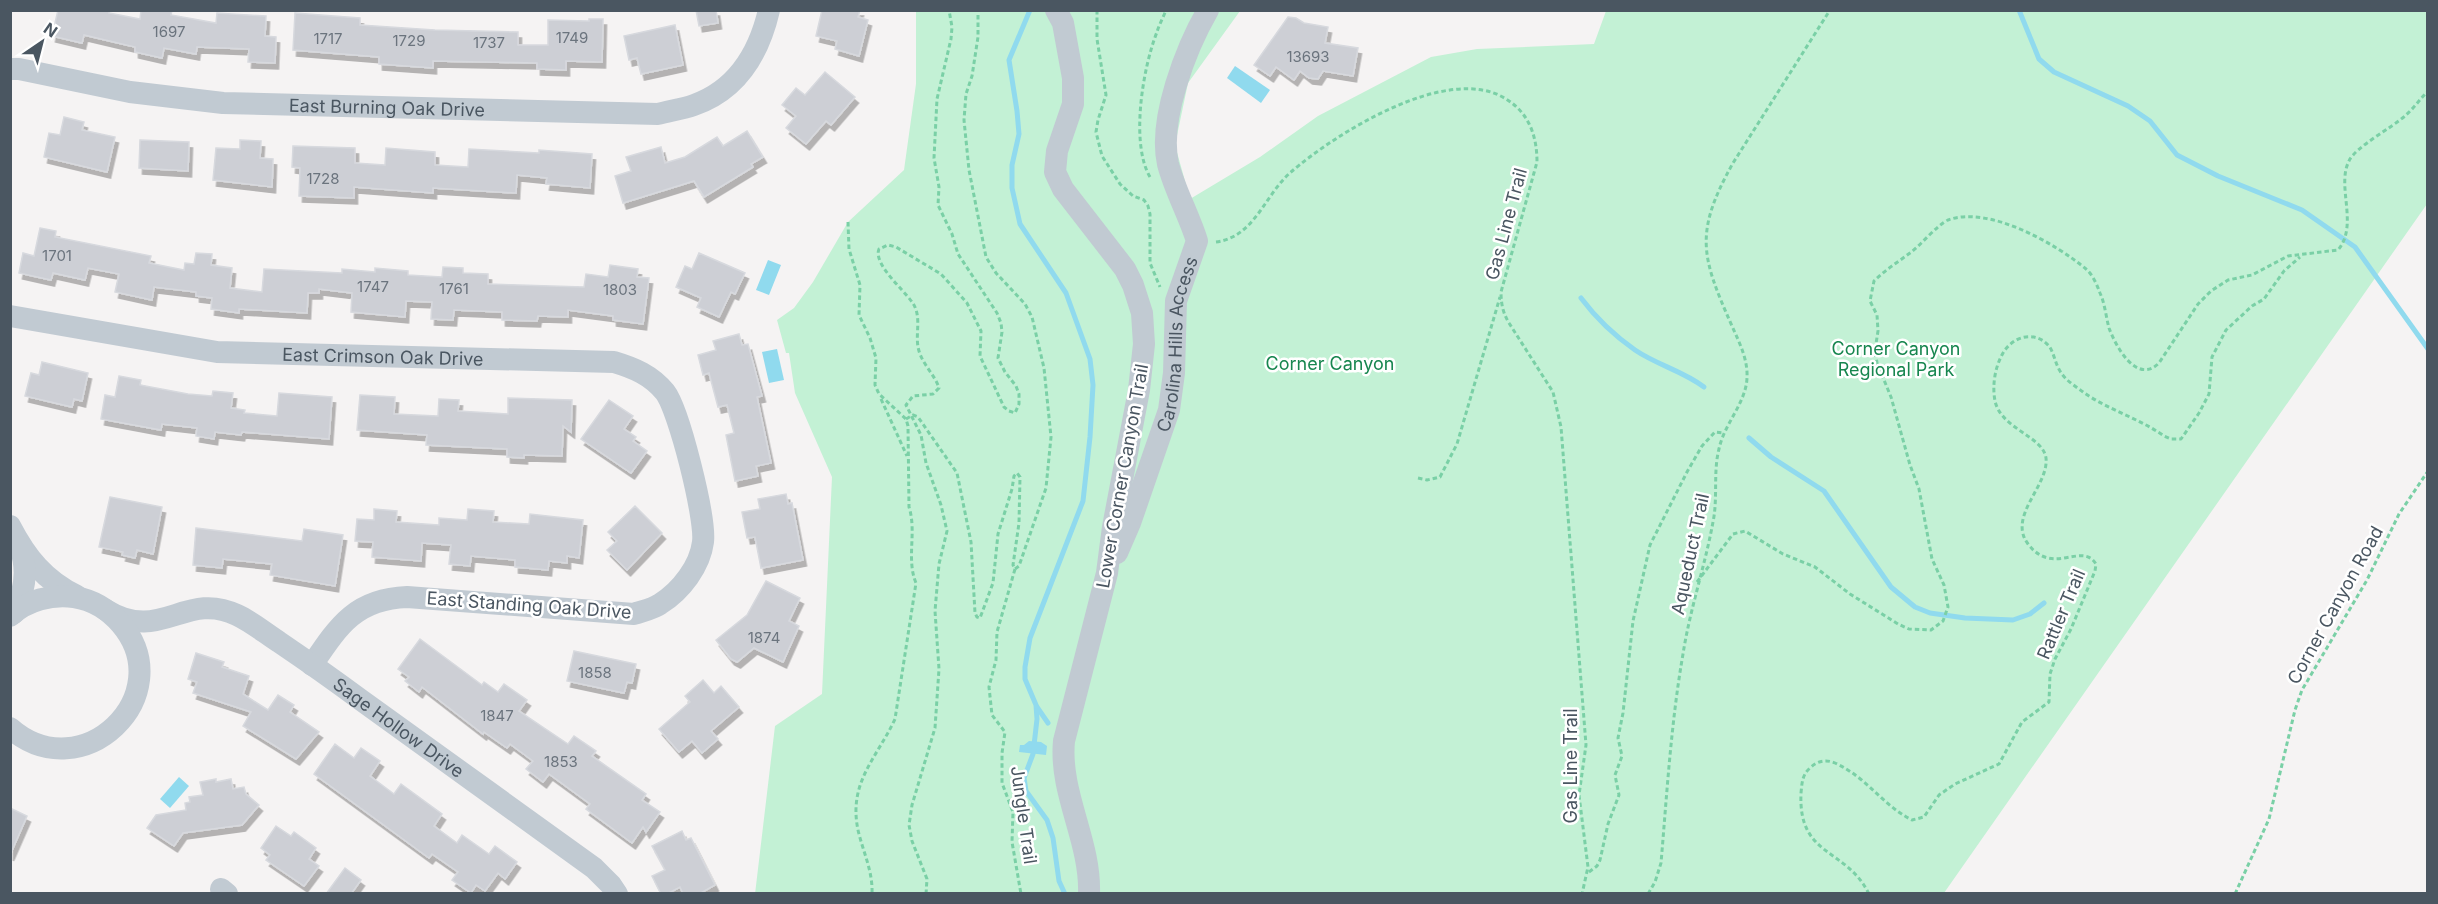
<svg xmlns="http://www.w3.org/2000/svg" width="2438" height="904" viewBox="0 0 2438 904" font-family="Inter,sans-serif">
<style>
.green{fill:#c3f1d5}
.water{fill:#90daee}
.lines{fill:none;stroke-linecap:round;stroke-linejoin:round}
.stream{stroke:#90daee;stroke-width:5}
.building{fill:#cdcfd5;stroke:#d7d9de;stroke-width:1.5;filter:url(#shadow)}
.path{stroke:#7ad0a6;stroke-width:3;stroke-dasharray:4.5 3;stroke-linecap:butt}
.minor{stroke:#c1cad2;stroke-width:22}
.labels{text-anchor:middle;dominant-baseline:central;stroke-width:5;stroke-linejoin:round;paint-order:stroke}
.number-label{font-size:15px;fill:#6b747e}
.street-label{font-size:18px;fill:#4a5661;stroke:#fff}
.park-label{font-size:18px;fill:#17864f;stroke:#fff}
</style>
<defs>
<filter id="shadow"><feDropShadow dx="3.5" dy="6" stdDeviation="0" flood-color="#0004"/></filter>
</defs>
<rect width="100%" height="100%" fill="#f5f3f3"/>
<!-- green -->
<path class="green" d="M 916,11 L 1240,11 L 1188,83 L 1175,145 L 1190,199 L 1260,157 L 1318,116 L 1431,57 L 1477,49 L 1594,44 L 1606,11 L 2427,11 L 2427,204 L 1944,893 L 755,894 L 775,726 L 822,694 L 832,477 L 795,393 L 789,353 L 786,353 L 777,320 L 794,308 L 813,282 L 848,222 L 904,170 L 916,84 Z"/>
<!-- water -->
<g class="water">
<path d="M 1235,66 L 1270,90 L 1261,103 L 1227,78 Z"/>
<path d="M 768,260 L 781,265 L 769,295 L 756,290 Z"/>
<path d="M 777,349 L 784,380 L 769,383 L 762,352 Z"/>
<path d="M 1029,741 L 1041,742 L 1047,746 L 1046,755 L 1019,752 L 1020,745 L 1024,745 Z"/>
<path d="M 179,777 L 189,786 L 170,808 L 160,799 Z"/>
</g>
<g class="lines">
<!-- stream -->
<g class="stream">
<path d="M 1030,10 L 1009,60 L 1017,111 L 1019,134 L 1012,165 L 1012,188 L 1020,224 L 1066,293 L 1090,359 L 1093,385 L 1090,437 L 1083,501 L 1030,638 L 1025,667 L 1025,679 L 1036,705 L 1037,719 L 1033,754 L 1024,778 L 1026,791 L 1047,820 L 1053,838 L 1059,881 L 1065,894"/>
<path d="M 2019,10 L 2039,59 L 2054,72 L 2128,106 L 2150,121 L 2177,155 L 2218,176 L 2302,210 L 2355,247 L 2428,349"/>
<path d="M 1581,298 C 1596,318 1615,336 1635,350 C 1657,365 1683,371 1704,387"/>
<path d="M 1749,438 L 1771,457 L 1824,491 L 1891,587 L 1915,607 L 1930,613 L 1965,618 L 2013,620 L 2030,614 L 2044,603"/>
<path d="M 1037,707 L 1048,723"/>
</g>
</g>
<!-- building -->
<g class="building">
<path d="M 58,10 L 110,10 L 109,13 L 140,19 L 141,10 L 172,10 L 171,15 L 216,23 L 217,13 L 266,16 L 265,36 L 276,37 L 275,63 L 248,62 L 249,49 L 197,47 L 196,54 L 164,48 L 162,58 L 135,52 L 135,47 L 84,35 L 82,43 L 52,36 Z"/>
<path d="M 696,10 L 716,10 L 718,23 L 699,26 Z"/>
<path d="M 822,10 L 860,10 L 858,17 L 868,20 L 859,56 L 835,49 L 837,41 L 816,36 Z"/>
<path d="M 295,13 L 360,18 L 360,25 L 435,30 L 518,32 L 518,45 L 548,45 L 548,20 L 589,21 L 589,19 L 603,19 L 602,62 L 566,61 L 566,70 L 537,69 L 537,63 L 433,61 L 433,68 L 379,64 L 379,57 L 293,50 Z"/>
<path d="M 1288,17 L 1296,18 L 1304,23 L 1328,27 L 1325,43 L 1358,48 L 1353,76 L 1323,71 L 1318,79 L 1309,78 L 1300,71 L 1294,80 L 1276,67 L 1270,76 L 1254,65 Z"/>
<path d="M 675,25 L 683,65 L 641,74 L 637,58 L 629,60 L 624,36 Z"/>
<path d="M 825,72 L 855,97 L 831,125 L 826,121 L 806,144 L 786,128 L 796,116 L 782,105 L 796,88 L 805,95 Z"/>
<path d="M 64,117 L 84,122 L 82,130 L 115,137 L 107,172 L 44,157 L 49,133 L 60,135 Z"/>
<path d="M 747,131 L 763,157 L 751,164 L 753,167 L 704,197 L 694,181 L 623,203 L 615,176 L 631,171 L 626,157 L 661,147 L 665,163 L 685,157 L 717,137 L 723,146 Z"/>
<path d="M 140,140 L 189,142 L 188,171 L 139,168 Z"/>
<path d="M 240,140 L 261,141 L 260,158 L 273,159 L 272,187 L 213,180 L 216,148 L 240,149 Z"/>
<path d="M 293,146 L 355,148 L 355,163 L 385,165 L 386,148 L 435,152 L 435,165 L 468,167 L 469,149 L 539,153 L 539,150 L 592,154 L 590,188 L 546,184 L 547,178 L 517,175 L 516,193 L 433,188 L 433,193 L 354,187 L 354,198 L 299,196 L 300,168 L 292,167 Z"/>
<path d="M 40,228 L 56,231 L 55,237 L 151,256 L 149,263 L 184,270 L 185,263 L 194,264 L 196,253 L 212,254 L 211,265 L 232,268 L 230,288 L 262,292 L 264,269 L 342,273 L 342,269 L 375,272 L 375,268 L 408,271 L 408,275 L 442,277 L 443,267 L 463,268 L 463,273 L 488,274 L 488,284 L 584,287 L 586,274 L 608,277 L 610,265 L 638,269 L 637,277 L 649,278 L 643,324 L 613,320 L 613,316 L 568,310 L 568,317 L 538,316 L 537,321 L 502,320 L 502,312 L 454,310 L 453,320 L 431,319 L 432,302 L 406,301 L 405,317 L 351,312 L 352,293 L 319,289 L 319,293 L 308,293 L 307,313 L 239,309 L 239,313 L 211,309 L 212,298 L 196,296 L 196,292 L 154,287 L 152,300 L 115,292 L 119,274 L 88,268 L 85,280 L 53,273 L 51,280 L 19,273 L 23,253 L 34,256 Z"/>
<path d="M 699,253 L 745,273 L 735,294 L 731,292 L 719,317 L 697,307 L 701,298 L 676,287 L 685,266 L 692,269 Z"/>
<path d="M 739,334 L 742,345 L 748,344 L 762,396 L 757,397 L 771,463 L 756,466 L 758,476 L 735,481 L 726,435 L 734,433 L 727,405 L 718,407 L 709,373 L 703,375 L 698,355 L 716,350 L 713,341 Z"/>
<path d="M 42,362 L 88,373 L 82,401 L 74,399 L 72,407 L 25,396 L 31,373 L 39,375 Z"/>
<path d="M 119,376 L 141,380 L 140,385 L 188,394 L 212,396 L 213,391 L 233,393 L 231,408 L 245,410 L 244,413 L 277,416 L 279,393 L 332,397 L 329,439 L 242,432 L 241,435 L 215,432 L 214,439 L 196,436 L 197,428 L 162,424 L 161,430 L 101,419 L 105,395 L 115,397 Z"/>
<path d="M 360,395 L 395,397 L 394,414 L 438,416 L 439,399 L 459,400 L 458,411 L 508,414 L 508,398 L 572,400 L 571,432 L 563,426 L 562,456 L 524,455 L 524,458 L 507,457 L 507,449 L 426,445 L 427,435 L 357,430 Z"/>
<path d="M 609,400 L 633,416 L 624,429 L 636,437 L 633,441 L 647,451 L 631,473 L 581,439 Z"/>
<path d="M 786,494 L 788,504 L 792,503 L 803,560 L 761,568 L 755,537 L 747,538 L 742,512 L 760,509 L 758,499 Z"/>
<path d="M 110,497 L 162,507 L 153,554 L 137,550 L 135,558 L 122,555 L 123,552 L 99,547 Z"/>
<path d="M 635,506 L 662,533 L 627,570 L 607,550 L 617,541 L 608,532 Z"/>
<path d="M 374,509 L 397,511 L 396,522 L 439,525 L 439,518 L 467,520 L 468,509 L 494,511 L 493,522 L 529,524 L 530,514 L 583,520 L 579,558 L 567,556 L 567,563 L 549,561 L 548,570 L 515,567 L 515,560 L 471,556 L 470,566 L 449,564 L 451,545 L 422,543 L 421,561 L 372,557 L 373,542 L 355,541 L 357,519 L 374,520 Z"/>
<path d="M 196,528 L 302,541 L 304,529 L 343,535 L 335,586 L 270,575 L 272,564 L 223,559 L 222,568 L 193,565 Z"/>
<path d="M 766,581 L 800,598 L 789,621 L 799,626 L 783,662 L 754,648 L 737,662 L 731,659 L 716,640 L 747,615 Z"/>
<path d="M 420,639 L 482,685 L 484,682 L 498,692 L 504,684 L 527,700 L 519,711 L 568,744 L 574,736 L 596,751 L 592,756 L 646,794 L 642,800 L 660,812 L 646,832 L 643,827 L 632,843 L 586,809 L 590,804 L 549,774 L 543,782 L 526,769 L 533,761 L 510,744 L 507,748 L 484,732 L 483,734 L 422,687 L 419,692 L 405,681 L 409,677 L 398,669 Z"/>
<path d="M 574,651 L 636,664 L 632,683 L 627,682 L 624,693 L 567,681 Z"/>
<path d="M 196,653 L 224,662 L 222,667 L 249,676 L 243,694 L 268,710 L 278,695 L 294,705 L 290,712 L 319,732 L 296,759 L 243,726 L 251,712 L 193,693 L 197,682 L 188,679 Z"/>
<path d="M 703,680 L 714,693 L 721,686 L 739,707 L 711,731 L 718,739 L 702,753 L 692,741 L 679,752 L 659,729 L 690,702 L 685,696 Z"/>
<path d="M 335,744 L 354,758 L 361,748 L 380,761 L 370,776 L 394,794 L 401,784 L 442,814 L 434,826 L 457,843 L 462,835 L 489,854 L 495,846 L 517,862 L 505,879 L 498,873 L 485,891 L 476,885 L 471,893 L 452,880 L 458,872 L 432,854 L 429,858 L 314,774 Z"/>
<path d="M 216,779 L 216,782 L 231,779 L 233,789 L 244,787 L 246,794 L 259,805 L 242,825 L 183,833 L 174,846 L 147,828 L 156,815 L 186,810 L 185,803 L 190,802 L 189,797 L 203,795 L 200,782 Z"/>
<path d="M 10,808 L 27,816 L 10,855 Z"/>
<path d="M 276,826 L 291,836 L 294,832 L 316,848 L 309,859 L 319,866 L 304,886 L 266,860 L 270,855 L 261,848 Z"/>
<path d="M 682,831 L 686,840 L 691,838 L 715,885 L 699,894 L 683,894 L 680,887 L 667,894 L 661,894 L 652,876 L 665,870 L 652,846 Z"/>
<path d="M 345,868 L 361,880 L 351,894 L 326,894 Z"/>
</g>
<g class="lines">
<!-- path -->
<g class="path">
<path d="M 1097,10 L 1097,39 L 1106,95 L 1098,120 L 1096,132 L 1102,156 L 1120,184 L 1133,196 L 1144,200 L 1148,206 L 1150,214 L 1150,263 L 1160,287"/>
<path d="M 1150,177 C 1130,143 1143,67 1157,32 C 1159,25 1163,18 1166,10"/>
<path d="M 848,222 L 849,249 L 860,285 L 859,315 L 870,338 L 876,358 L 875,385 L 879,394 L 906,419 L 908,426 L 909,507 C 917,532 906,559 916,583 L 895,719 C 877,758 848,782 858,830 C 863,852 873,871 872,894"/>
<path d="M 1216,242 C 1255,237 1265,194 1291,172 C 1335,134 1448,62 1506,99 C 1529,113 1537,136 1537,162 L 1501,292 C 1501,304 1503,313 1509,323 L 1553,392 L 1561,427 L 1586,745 L 1579,795 L 1588,867 L 1582,894"/>
<path d="M 881,399 L 907,456"/>
<path d="M 906,419 L 913,415 L 918,417 L 957,473 L 971,542 L 975,613 L 977,617 L 980,618 L 993,583 L 998,534 L 1012,489 L 1014,476 L 1017,473 L 1020,477 L 1019,523 L 1013,565 L 1015,569 L 1019,566 L 1046,488 L 1051,437 L 1044,368 L 1032,317 L 1025,304 L 996,273 L 986,257 L 969,170 L 964,120 L 966,94 L 972,76 L 978,37 L 978,10"/>
<path d="M 1418,478 L 1427,480 L 1440,477 L 1457,444 L 1500,297"/>
<path d="M 1015,569 L 997,632 L 996,660 L 989,687 L 992,715 L 1005,732 L 1002,753 L 1002,783 L 1013,812 L 1012,842 L 1021,894"/>
<path d="M 1697,582 L 1733,534 L 1745,531 L 1783,554 L 1815,567 L 1850,594 L 1898,624 L 1909,629 L 1931,630 L 1943,621 L 1948,607 L 1944,585 L 1932,559 L 1919,489 L 1910,465 L 1891,397 L 1877,363 L 1875,350 L 1878,331 L 1877,315 L 1870,301 L 1874,281 C 1885,270 1898,262 1910,253 C 1921,245 1937,225 1948,220 C 1989,205 2056,244 2086,269 C 2093,275 2097,285 2100,293 C 2105,304 2106,317 2109,328 C 2116,347 2137,385 2159,363 L 2198,304 L 2211,291 L 2228,280 L 2252,275 L 2288,256 L 2338,250 C 2359,225 2336,186 2349,161 C 2355,147 2392,128 2406,115 C 2414,108 2420,99 2428,91"/>
<path d="M 1589,872 L 1597,866 L 1600,860 L 1608,824 L 1619,795 L 1615,775 L 1622,756 L 1618,738 L 1623,713 L 1633,621 L 1650,545 L 1687,472 L 1702,446 L 1715,432 L 1724,433"/>
<path d="M 926,894 L 927,879 L 912,841 L 909,825 L 912,805 L 935,728 L 939,669 L 935,611 L 939,564 L 947,531 L 941,505 L 926,463 L 921,435 L 906,405 L 913,396 L 933,394 L 939,388 C 935,375 923,365 919,351 C 914,335 923,317 912,302 C 903,289 873,264 879,249 L 888,245 L 896,247 L 941,274 L 967,303 L 981,331 L 980,356 L 1004,407 L 1009,411 L 1015,413 L 1019,404 L 1019,394 L 1016,386 L 1005,372 L 998,358 L 1002,332 L 1001,323 L 997,313 L 958,254 L 952,234 L 938,205 L 939,187 L 934,158 L 937,99 L 951,39 L 952,27 L 949,10"/>
<path d="M 1648,894 L 1655,882 L 1661,863 C 1667,793 1671,723 1683,654 C 1690,609 1705,566 1713,522 C 1718,498 1713,472 1719,449 C 1724,424 1746,403 1747,378 C 1748,359 1739,342 1732,326 C 1701,256 1694,233 1733,163 L 1830,10"/>
<path d="M 1869,894 C 1846,847 1798,858 1801,793 C 1802,783 1802,775 1810,768 C 1817,761 1826,759 1835,763 C 1868,778 1882,805 1912,820 L 1924,817 L 1939,795 L 1955,784 L 1999,764 L 2022,722 L 2049,702 L 2050,674 L 2055,659 L 2071,629 L 2095,571 L 2096,564 C 2082,541 2053,577 2028,544 C 2007,516 2049,486 2046,458 C 2043,436 2001,429 1995,401 C 1992,385 1995,367 2003,353 C 2013,336 2035,330 2049,346 C 2054,353 2055,363 2060,371 C 2065,380 2075,386 2083,392 C 2108,410 2139,418 2164,436 L 2171,439 L 2181,439 L 2199,413 L 2209,394 L 2212,357 L 2226,330 L 2252,306 L 2264,299 L 2284,271 L 2300,257"/>
<path d="M 2235,894 L 2269,819 L 2295,710 L 2302,690 L 2367,580 L 2399,514 L 2428,471"/>
</g>
<!-- minor -->
<g class="minor">
<path d="M 1056,10 L 1063,23 L 1073,78 L 1073,104 L 1057,151 L 1055,172 L 1063,189 L 1125,269 L 1133,285 L 1142,313 L 1144,344 L 1139,390 L 1113,527 L 1107,573 L 1064,741 C 1059,794 1091,841 1089,894"/>
<path id="s1" d="M 10,69 L 19,69 L 130,92 L 223,103 L 658,114 C 669,111 683,109 694,105 C 737,90 759,53 769,10"/>
<path id="s2" d="M 10,316 L 217,352 L 614,362 C 634,368 651,375 665,392 C 679,410 706,518 703,542 C 700,566 681,591 660,604 C 653,609 642,611 634,614 L 407,597 C 356,599 339,625 312,665"/>
<path d="M 10,526 C 26,557 45,581 77,596"/>
<path id="s3" d="M 1117,553 L 1130,523 L 1169,410 L 1174,373 L 1176,301 L 1197,241 C 1189,215 1175,191 1168,164 C 1158,120 1186,48 1208,10"/>
<path id="s4" d="M 106,610 C 161,644 185,590 237,615 C 252,622 265,633 279,642 C 307,661 334,680 361,700 C 439,756 516,812 594,868 L 611,885 L 617,894"/>
<path d="M 14,613 C 25,592 28,569 20,547"/>
<path d="M 10,616 C 27,600 52,594 74,597 C 93,600 109,610 121,624 C 181,695 82,791 10,728"/>
<path d="M 221,889 L 227,894"/>
</g>
</g>
<g class="labels">
<!-- number labels -->
<g class="number-label">
<text x="169" y="31">1697</text>
<text x="572" y="37">1749</text>
<text x="328" y="38">1717</text>
<text x="409" y="40">1729</text>
<text x="489" y="42">1737</text>
<text x="1308" y="56">13693</text>
<text x="323" y="178">1728</text>
<text x="57" y="255">1701</text>
<text x="373" y="286">1747</text>
<text x="454" y="288">1761</text>
<text x="620" y="289">1803</text>
<text x="764" y="637">1874</text>
<text x="595" y="672">1858</text>
<text x="497" y="715">1847</text>
<text x="561" y="761">1853</text>
</g>
<!-- street labels -->
<g class="street-label">
<text stroke="none"><textPath href="#s1" startOffset="380">East Burning Oak Drive</textPath></text>
<text transform="translate(1506 224) rotate(-75)">Gas Line Trail</text>
<text stroke="none"><textPath href="#s3" startOffset="219">Carolina Hills Access</textPath></text>
<text stroke="none"><textPath href="#s2" startOffset="376">East Crimson Oak Drive</textPath></text>
<text transform="translate(1122 476) rotate(-80)">Lower Corner Canyon Trail</text>
<text transform="translate(1690 554) rotate(-78)">Aqueduct Trail</text>
<text transform="translate(529 605) rotate(4)">East Standing Oak Drive</text>
<text transform="translate(2335 605) rotate(-61)">Corner Canyon Road</text>
<text transform="translate(2061 614) rotate(-67)">Rattler Trail</text>
<text stroke="none"><textPath href="#s4" startOffset="333">Sage Hollow Drive</textPath></text>
<text transform="translate(1570 766) rotate(-90)">Gas Line Trail</text>
<text transform="translate(1024 815) rotate(82)">Jungle Trail</text>
</g>
<!-- park labels -->
<g class="park-label">
<text x="1896" y="348">Corner Canyon<tspan x="1896" dy="21">Regional Park</tspan></text>
<text x="1330" y="363">Corner Canyon</text>
</g>
</g>
<!-- border -->
<rect width="2438" height="904" fill="none" stroke="#4a5661" stroke-width="24"/>
<!-- north arrow -->
<g transform="translate(42 42) rotate(35)" stroke="#ffffff" stroke-width="4.5" paint-order="stroke">
<path d="M0-4.5L10 22L0 15L-10 22Z" fill="#4a5661"/>
<text y="-9" font-size="16" font-weight="bold" text-anchor="middle" fill="#4a5661">N</text>
</g>
</svg>
